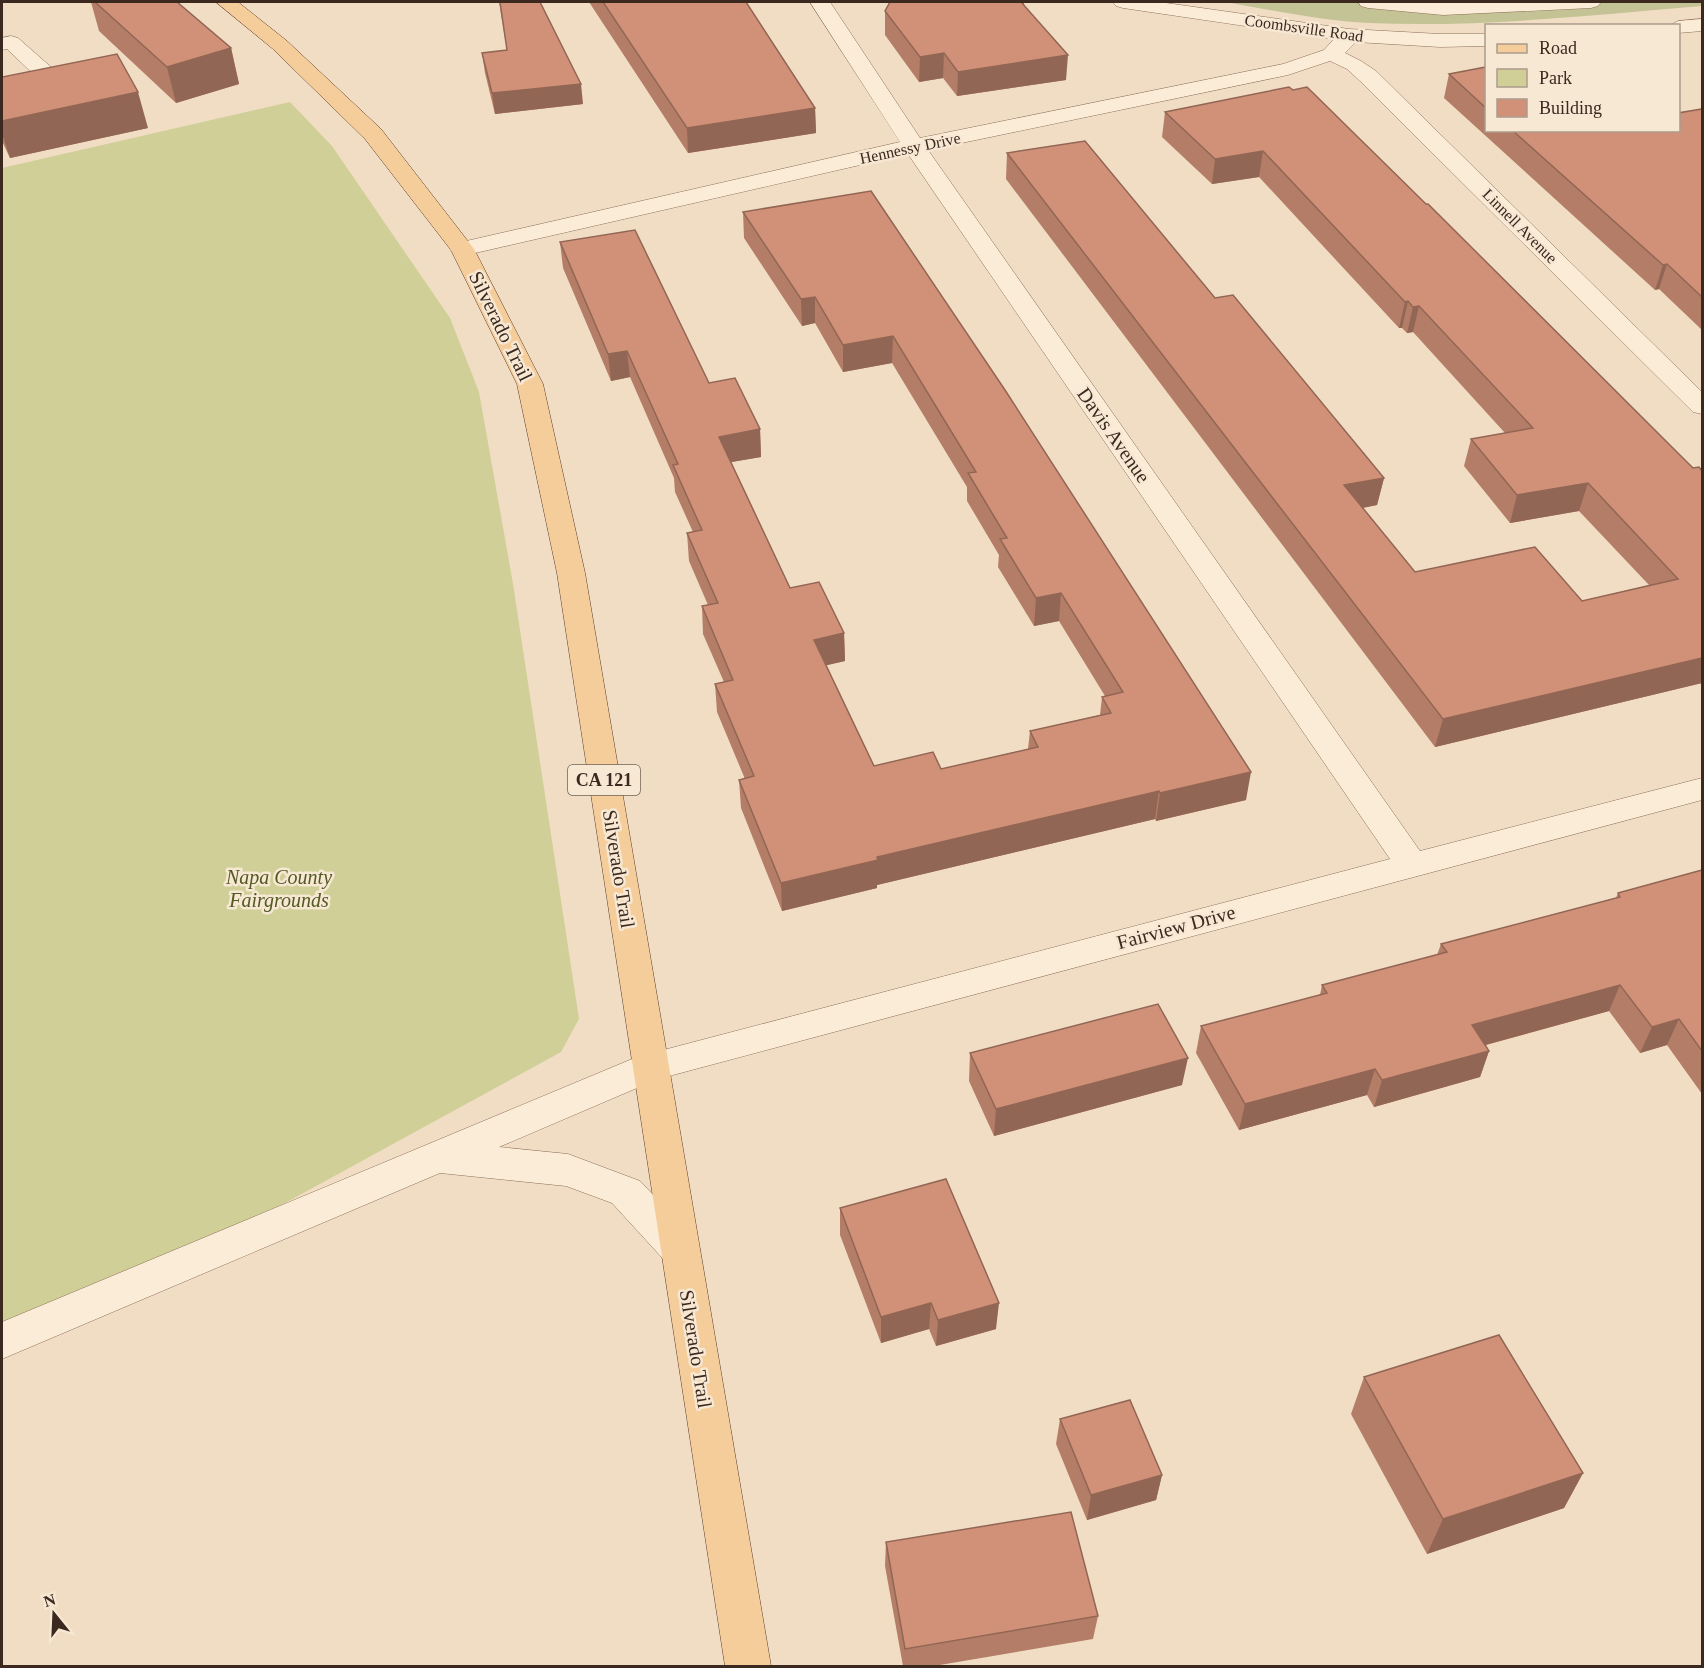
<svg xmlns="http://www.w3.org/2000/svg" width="1704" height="1668" viewBox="0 0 1704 1668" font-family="'Times New Roman',serif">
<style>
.green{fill:#cfcf97}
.cemetery{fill:#c4c396}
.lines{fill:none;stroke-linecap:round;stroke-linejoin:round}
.minor-casing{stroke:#8c6e59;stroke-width:1}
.major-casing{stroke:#5a3c2d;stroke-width:1}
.minor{fill:#fbecd8;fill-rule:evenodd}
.major{fill:#f5cd9a;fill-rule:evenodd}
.wall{fill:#b47d67}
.shaded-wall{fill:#926654}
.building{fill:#d19178;stroke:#926654;stroke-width:1.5}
.labels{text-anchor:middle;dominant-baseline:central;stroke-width:5;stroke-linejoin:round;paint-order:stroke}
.far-street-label{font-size:16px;fill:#3b281e;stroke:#f7e8d4}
.shield{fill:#f7e8d4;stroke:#736255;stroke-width:1.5}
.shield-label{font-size:18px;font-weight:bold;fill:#3b281e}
.street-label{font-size:20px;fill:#3b281e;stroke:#f7e8d4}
.park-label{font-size:20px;font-style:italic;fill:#535923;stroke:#f7e8d4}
</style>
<rect width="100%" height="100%" fill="#f1ddc4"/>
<!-- green -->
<path class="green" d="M 290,102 L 332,146 L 450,318 L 479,392 L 513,584 L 579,1019 L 561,1052 L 137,1284 L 2,1341 L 2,168 Z"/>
<!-- cemetery -->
<path class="cemetery" d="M 1225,2 L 1702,2 L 1702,6 C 1592,15 1480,28 1369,23 C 1321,21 1272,10 1225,2 Z"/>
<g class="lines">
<!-- minor casing -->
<g class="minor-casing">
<g id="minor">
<path d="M 810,2 L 830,2 L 920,138 L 1283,64 L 1324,50 L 1334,39 L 1123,8 L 1116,6 L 1113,2 L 1159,2 L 1349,29 L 1440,34 L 1486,34 L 1486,46 L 1440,47 L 1356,42 L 1345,53 L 1361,61 L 1376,71 L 1702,392 L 1702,414 L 1693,412 L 1360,81 L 1347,69 L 1330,61 L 1288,75 L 928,150 L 1420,851 L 1702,778 L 1702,800 L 658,1079 L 499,1147 L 568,1154 L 640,1181 L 694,1238 L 700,1250 L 694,1262 L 680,1267 L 666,1262 L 612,1203 L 566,1186 L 440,1173 L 2,1359 L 2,1322 L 637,1057 L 1390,859 L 908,154 L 462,256 L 454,254 L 450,249 L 454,244 L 462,242 L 900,142 Z"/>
<path d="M 1358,2 L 1601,2 L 1598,6 L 1591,8 L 1443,15 L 1368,8 L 1361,6 Z"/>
<path d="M 1702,19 L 1702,31 L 1678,33 L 1678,26 L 1669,26 L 1678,21 Z"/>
<path d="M 11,36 L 18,38 L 68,82 L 71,87 L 68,92 L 60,93 L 52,92 L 7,49 L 2,50 L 2,38 Z"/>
</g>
</g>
<!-- major casing -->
<g class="major-casing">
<path id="major" d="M 216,2 L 238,2 L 287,41 L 381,129 L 474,249 L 543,384 L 585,573 L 771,1666 L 725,1666 L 557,573 L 517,384 L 451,250 L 365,139 L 273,49 Z"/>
</g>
<!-- minor -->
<use href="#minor" class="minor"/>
<!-- major -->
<use href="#major" class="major"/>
</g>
<!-- wall -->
<g class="wall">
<path d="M 91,2 L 177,2 L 231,48 L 239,84 L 176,103 L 99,31 Z"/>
<path d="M 499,2 L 540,2 L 583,104 L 495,114 L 485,73 L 482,53 L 507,50 Z"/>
<path d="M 589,2 L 746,2 L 815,108 L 816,133 L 688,153 Z"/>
<path d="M 1024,2 L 1024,4 L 1066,80 L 957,96 L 943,78 L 919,82 L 885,35 L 885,11 Z"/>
<path d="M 1486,67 L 1486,130 L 1678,130 L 1702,109 L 1702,330 L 1659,289 L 1655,290 L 1444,98 L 1449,74 Z"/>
<path d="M 2,77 L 148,128 L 10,158 L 2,141 Z"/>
<path d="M 1289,87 L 1693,468 L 1702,683 L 1435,747 L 1006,179 L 1007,153 L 1215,298 L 1384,478 L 1377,505 L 1363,508 L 1415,572 L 1582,601 L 1649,585 L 1579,511 L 1510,523 L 1464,466 L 1471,439 L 1505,433 L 1413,332 L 1407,333 L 1402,328 L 1399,328 L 1259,177 L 1212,184 L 1162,137 L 1165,112 Z"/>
<path d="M 871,191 L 1246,800 L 1156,821 L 1155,819 L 877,885 L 877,888 L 782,911 L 741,808 L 739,780 L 745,779 L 717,712 L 715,684 L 724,682 L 703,634 L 702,606 L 708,605 L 689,561 L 687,533 L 693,532 L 675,492 L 674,478 L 630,377 L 611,381 L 563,268 L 560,242 L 709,383 L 760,429 L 761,457 L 731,462 L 790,588 L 844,633 L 845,661 L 826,665 L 874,766 L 941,769 L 1028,749 L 1030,731 L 1100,715 L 1102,697 L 1105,696 L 1059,621 L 1034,626 L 998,567 L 999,555 L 967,501 L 967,487 L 892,363 L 843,372 L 815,323 L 802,326 L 744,238 L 743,212 Z"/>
<path d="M 1702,870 L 1702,1094 L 1667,1045 L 1640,1053 L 1609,1011 L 1486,1045 L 1489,1051 L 1480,1077 L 1374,1107 L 1367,1095 L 1239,1130 L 1196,1053 L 1201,1026 L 1320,995 L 1322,985 L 1437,955 L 1441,944 L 1616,898 L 1618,893 Z"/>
<path d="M 970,1053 L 1182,1085 L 994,1136 L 969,1081 Z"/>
<path d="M 840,1208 L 996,1329 L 936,1346 L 929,1329 L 881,1343 L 840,1235 Z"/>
<path d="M 1364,1377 L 1583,1473 L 1564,1508 L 1427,1554 L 1351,1414 Z"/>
<path d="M 1060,1419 L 1162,1475 L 1156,1500 L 1087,1520 L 1056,1444 Z"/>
<path d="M 886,1542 L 1098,1616 L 1093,1639 L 934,1666 L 903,1666 L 885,1566 Z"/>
</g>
<!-- shaded-wall -->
<g class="shaded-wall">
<path d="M 231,48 L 239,84 L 176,103 L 167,67 Z"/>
<path d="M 944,53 L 943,78 L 919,82 L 920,57 Z"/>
<path d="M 1068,55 L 1066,80 L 957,96 L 958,72 Z"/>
<path d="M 581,84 L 583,104 L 495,114 L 492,93 Z"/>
<path d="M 138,92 L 148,128 L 10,158 L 2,133 L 2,121 Z"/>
<path d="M 815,108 L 816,133 L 688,153 L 687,128 Z"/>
<path d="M 1263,151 L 1259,177 L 1212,184 L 1215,159 Z"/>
<path d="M 1667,264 L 1659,289 L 1655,290 L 1663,265 Z"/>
<path d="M 815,297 L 815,323 L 802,326 L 801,299 Z"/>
<path d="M 1408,301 L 1402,328 L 1399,328 L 1405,302 Z"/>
<path d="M 1419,306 L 1413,332 L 1407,333 L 1413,307 Z"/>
<path d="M 893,336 L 892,363 L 843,372 L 843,345 Z"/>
<path d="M 627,351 L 630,377 L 611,381 L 608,354 Z"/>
<path d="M 760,429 L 761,457 L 720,464 L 719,437 Z"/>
<path d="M 1384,478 L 1377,505 L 1339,512 L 1344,485 Z"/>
<path d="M 1588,483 L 1579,511 L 1510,523 L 1517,495 Z"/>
<path d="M 1061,593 L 1059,621 L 1034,626 L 1036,598 Z"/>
<path d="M 844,633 L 845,661 L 815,668 L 814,640 Z"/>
<path d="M 1702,658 L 1702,683 L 1435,747 L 1443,719 Z"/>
<path d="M 1251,772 L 1246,800 L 1156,821 L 1160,793 Z"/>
<path d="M 1159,791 L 1155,819 L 877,885 L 877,888 L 782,911 L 781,883 L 877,857 Z"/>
<path d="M 1620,985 L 1609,1011 L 1463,1051 L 1472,1025 Z"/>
<path d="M 1679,1019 L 1667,1045 L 1640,1053 L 1652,1027 Z"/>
<path d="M 1489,1051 L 1480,1077 L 1374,1107 L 1382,1080 Z"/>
<path d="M 1188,1058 L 1182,1085 L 994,1136 L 996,1109 Z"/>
<path d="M 1375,1069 L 1367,1095 L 1239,1130 L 1245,1104 Z"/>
<path d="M 931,1303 L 929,1329 L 881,1343 L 881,1317 Z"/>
<path d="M 999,1303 L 996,1329 L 936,1346 L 938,1320 Z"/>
<path d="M 1583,1473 L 1564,1508 L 1427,1554 L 1443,1519 Z"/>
<path d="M 1162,1475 L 1156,1500 L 1087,1520 L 1091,1495 Z"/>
</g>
<!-- building -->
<g class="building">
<path d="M 95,2 L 177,2 L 231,48 L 167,67 Z"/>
<path d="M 500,2 L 540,2 L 581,84 L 492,93 L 482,53 L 507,50 Z"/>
<path d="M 603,2 L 746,2 L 815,108 L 687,128 Z"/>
<path d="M 890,2 L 1021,2 L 1068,55 L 958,72 L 944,53 L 920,57 L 885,11 Z"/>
<path d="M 117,54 L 138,92 L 2,121 L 2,77 Z"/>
<path d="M 1486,67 L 1486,108 L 1449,74 Z"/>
<path d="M 1289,87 L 1293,90 L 1307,87 L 1426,204 L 1428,204 L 1693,468 L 1699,467 L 1702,471 L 1702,658 L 1443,719 L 1007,153 L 1085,141 L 1215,298 L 1233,295 L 1384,478 L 1344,485 L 1415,572 L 1535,547 L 1582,601 L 1678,579 L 1588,483 L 1517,495 L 1471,439 L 1533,428 L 1419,306 L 1413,307 L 1408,301 L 1405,302 L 1263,151 L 1215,159 L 1165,112 Z"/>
<path d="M 1702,109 L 1702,297 L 1667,264 L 1663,265 L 1512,130 L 1678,130 L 1678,113 Z"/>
<path d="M 871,191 L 1005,390 L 1251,772 L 1160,793 L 1159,791 L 877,857 L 878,860 L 781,883 L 739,780 L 754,776 L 715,684 L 733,680 L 702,606 L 718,603 L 687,533 L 702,530 L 673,465 L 678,464 L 627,351 L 608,354 L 560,242 L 635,230 L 709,383 L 735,378 L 760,429 L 719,437 L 790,588 L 819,582 L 844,633 L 814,640 L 874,766 L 933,752 L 941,769 L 1038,747 L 1030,731 L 1111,713 L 1102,697 L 1123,692 L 1061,593 L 1036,598 L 1000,539 L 1007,538 L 968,473 L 976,472 L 893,336 L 843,345 L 815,297 L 801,299 L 743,212 Z"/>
<path d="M 1702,870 L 1702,1051 L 1679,1019 L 1652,1027 L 1620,985 L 1472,1025 L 1489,1051 L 1382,1080 L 1375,1069 L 1245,1104 L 1201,1026 L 1327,993 L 1322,985 L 1447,952 L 1441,944 L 1620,897 L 1618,893 Z"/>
<path d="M 1158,1004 L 1188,1058 L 996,1109 L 970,1053 Z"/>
<path d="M 946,1179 L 999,1303 L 938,1320 L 931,1303 L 881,1317 L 840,1208 Z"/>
<path d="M 1499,1335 L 1583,1473 L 1443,1519 L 1364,1377 Z"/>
<path d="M 1130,1400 L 1162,1475 L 1091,1495 L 1060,1419 Z"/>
<path d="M 1071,1512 L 1098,1616 L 905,1649 L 886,1542 Z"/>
</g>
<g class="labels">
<!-- far-street labels -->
<g class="far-street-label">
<text transform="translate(1304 28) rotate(8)">Coombsville Road</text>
<text transform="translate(910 148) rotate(-12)">Hennessy Drive</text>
<text transform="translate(1520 226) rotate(45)">Linnell Avenue</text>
</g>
<!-- shield labels -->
<rect class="shield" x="568" y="765" width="72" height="30" rx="4.5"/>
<g class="shield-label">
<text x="604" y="780">CA 121</text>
</g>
<!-- street labels -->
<g class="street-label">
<text transform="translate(501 326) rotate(64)">Silverado Trail</text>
<text transform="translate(1114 435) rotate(55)">Davis Avenue</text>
<text transform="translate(619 869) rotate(81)">Silverado Trail</text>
<text transform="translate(1176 927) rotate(-15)">Fairview Drive</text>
<text transform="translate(696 1349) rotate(81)">Silverado Trail</text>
</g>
<!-- park labels -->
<g class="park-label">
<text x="279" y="877">Napa County<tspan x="279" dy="23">Fairgrounds</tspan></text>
</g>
</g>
<!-- border -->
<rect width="1704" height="1668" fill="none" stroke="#3b281e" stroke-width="6"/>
<!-- legend -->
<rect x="1485" y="24" width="195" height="108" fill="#f7e8d4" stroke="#ac9b8b" stroke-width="1.5"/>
<rect x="1497" y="44" width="30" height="9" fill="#f5cd9a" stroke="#ac9b8b" stroke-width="1.5"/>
<text x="1539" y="54" font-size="18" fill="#3b281e">Road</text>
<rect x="1497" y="69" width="30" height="18" fill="#cfcf97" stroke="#ac9b8b" stroke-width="1.5"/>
<text x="1539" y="84" font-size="18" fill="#3b281e">Park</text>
<rect x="1497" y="99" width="30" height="18" fill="#d19178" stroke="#ac9b8b" stroke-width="1.5"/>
<text x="1539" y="114" font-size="18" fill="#3b281e">Building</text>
<!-- north arrow -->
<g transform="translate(54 1614) rotate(342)" stroke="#f7e8d4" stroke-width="4.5" paint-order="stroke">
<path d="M0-4.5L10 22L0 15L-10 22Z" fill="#3b281e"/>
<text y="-9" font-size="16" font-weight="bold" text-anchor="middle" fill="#3b281e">N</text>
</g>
</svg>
